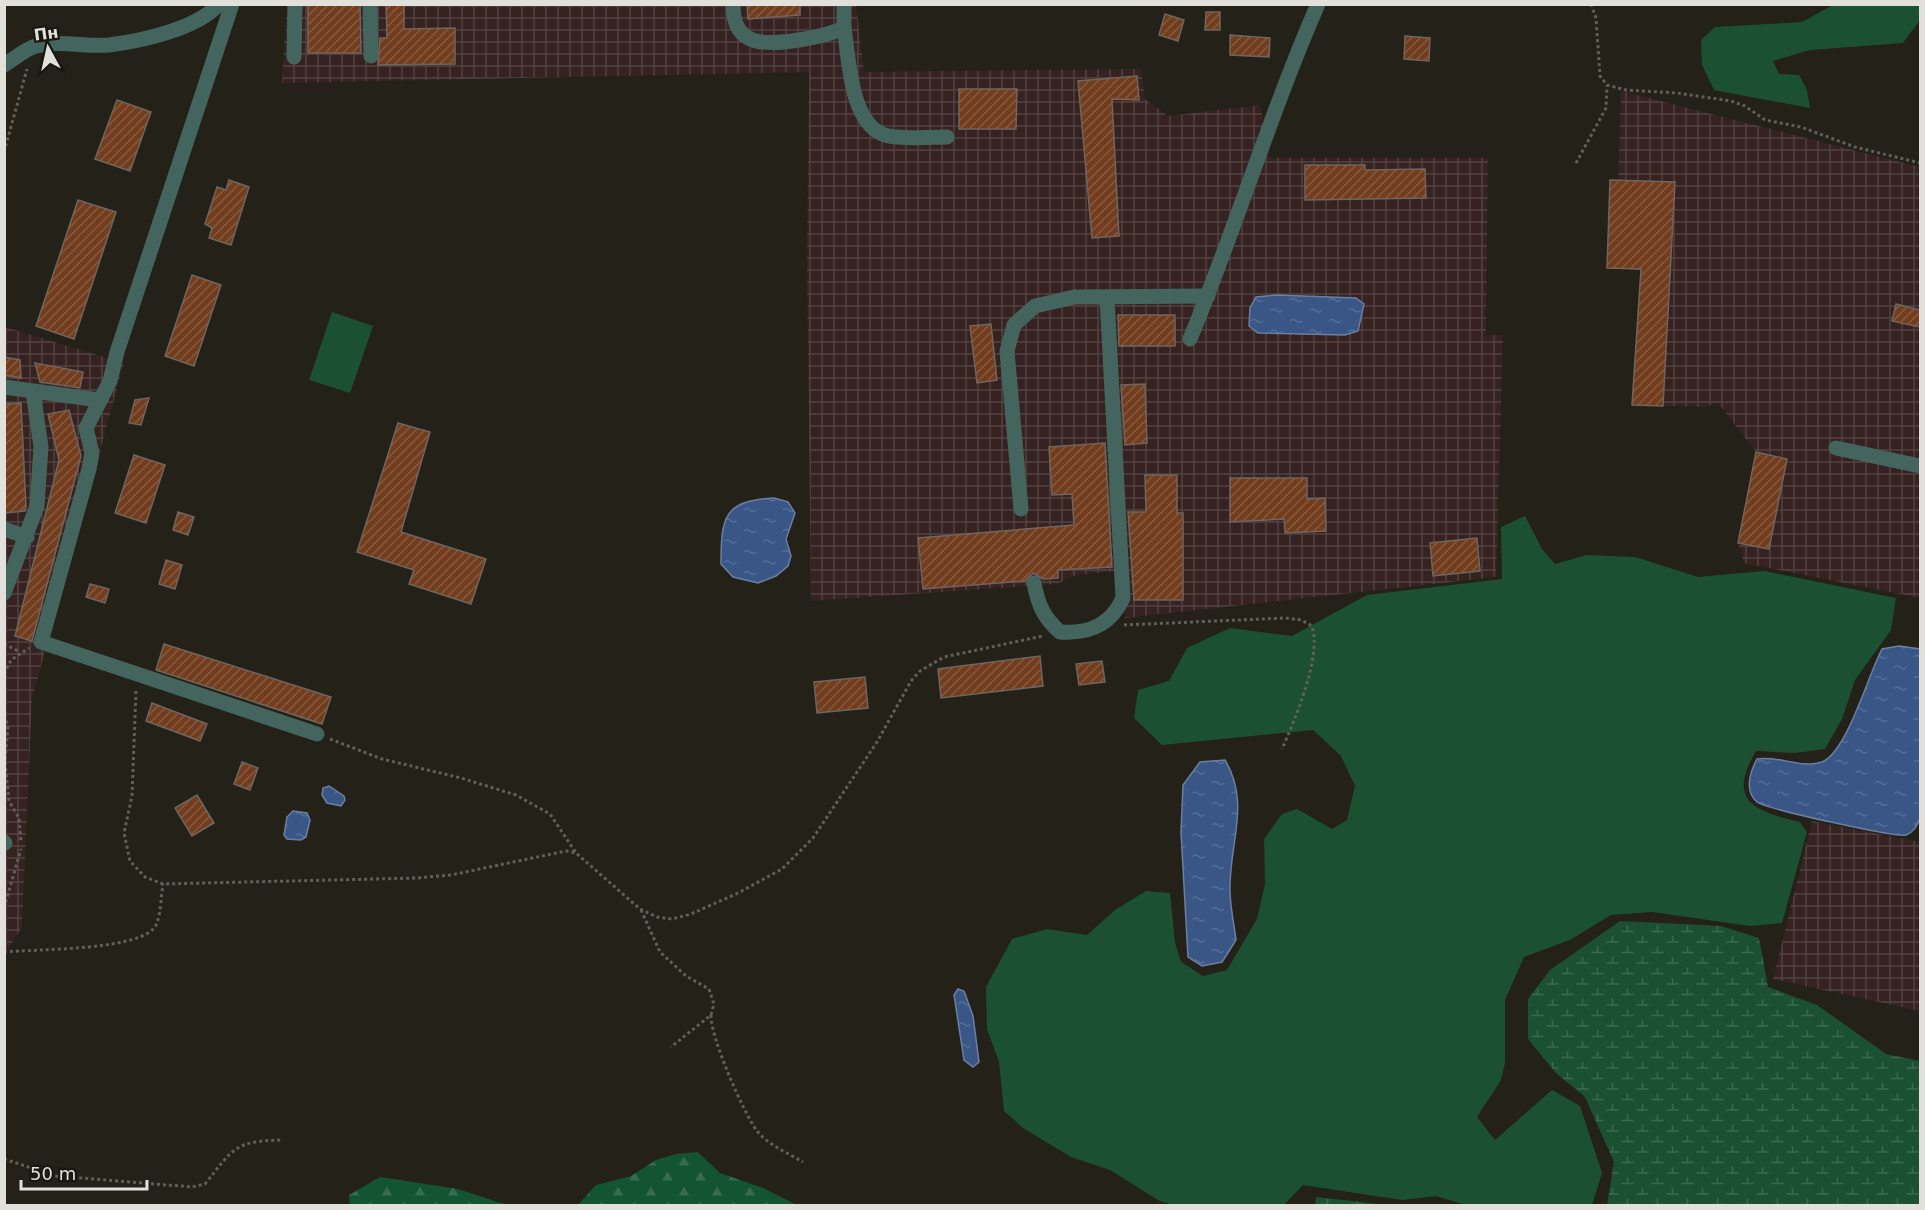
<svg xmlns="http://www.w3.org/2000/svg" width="1925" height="1210" viewBox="0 0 1925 1210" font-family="'DejaVu Sans',sans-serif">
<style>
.industrial{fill:url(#industrial-grid)}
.grass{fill:#1b5132}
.forest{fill:url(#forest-firs)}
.wetland{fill:url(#wetland-marsh)}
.water{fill:url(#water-ripples);stroke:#6c7fa0;stroke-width:1.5}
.building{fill:url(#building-hatch);stroke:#6f655f;stroke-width:1.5}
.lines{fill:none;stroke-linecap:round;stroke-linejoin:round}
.path{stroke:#615f57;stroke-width:3;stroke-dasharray:3 3;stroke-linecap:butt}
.minor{stroke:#44645e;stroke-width:15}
</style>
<defs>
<pattern id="industrial-grid" width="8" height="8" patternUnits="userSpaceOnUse" patternTransform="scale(1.5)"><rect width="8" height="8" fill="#352221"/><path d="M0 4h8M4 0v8" fill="none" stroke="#524241"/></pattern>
<pattern id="forest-firs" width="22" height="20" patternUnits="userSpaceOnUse" patternTransform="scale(1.5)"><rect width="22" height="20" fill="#135432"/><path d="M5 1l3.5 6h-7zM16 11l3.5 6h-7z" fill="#356c4f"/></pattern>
<pattern id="wetland-marsh" width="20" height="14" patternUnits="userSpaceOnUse" patternTransform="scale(1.5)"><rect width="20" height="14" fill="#1b5132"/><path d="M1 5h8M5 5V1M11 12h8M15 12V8" fill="none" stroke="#3c6a4f"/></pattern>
<pattern id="water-ripples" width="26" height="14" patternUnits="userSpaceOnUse" patternTransform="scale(1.5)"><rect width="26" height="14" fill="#395686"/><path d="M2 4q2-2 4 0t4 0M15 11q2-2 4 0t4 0" fill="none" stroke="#556e96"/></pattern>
<pattern id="building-hatch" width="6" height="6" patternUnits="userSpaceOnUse" patternTransform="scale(1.5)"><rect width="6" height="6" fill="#723d1e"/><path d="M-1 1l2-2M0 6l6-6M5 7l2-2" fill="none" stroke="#86593e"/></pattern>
</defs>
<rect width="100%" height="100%" fill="#232118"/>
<!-- industrial -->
<g class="industrial">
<path d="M 287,5 L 856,5 L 864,72 L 1141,69 L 1145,99 L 1168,116 L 1260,105 L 1270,158 L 1488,158 L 1486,335 L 1503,335 L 1496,577 L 1125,618 L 1125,570 L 1076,575 L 1057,584 L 811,601 L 807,267 L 809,72 L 282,83 Z"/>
<path d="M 1621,91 L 1920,167 L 1920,598 L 1744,563 L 1738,543 L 1756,452 L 1718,403 L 1705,407 L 1632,405 L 1641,270 L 1607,268 L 1610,180 L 1618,180 Z"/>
<path d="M 5,327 L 124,363 L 32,699 L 22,927 L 5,954 Z"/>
<path d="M 1812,821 L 1920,842 L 1920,1011 L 1773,979 Z"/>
</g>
<!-- grass -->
<g class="grass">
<path d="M 1833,5 L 1920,5 L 1920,20 L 1903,43 L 1810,50 L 1773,61 L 1779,74 L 1799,75 L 1807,90 L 1810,108 L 1714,90 L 1702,65 L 1701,40 L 1715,27 L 1802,22 Z"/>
<path d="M 332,312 L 373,326 L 350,393 L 309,380 Z"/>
<path d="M 1525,516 L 1542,549 L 1555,564 L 1587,555 L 1635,557 L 1698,577 L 1764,571 L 1896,598 L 1891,630 L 1855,680 L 1842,719 L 1825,749 L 1795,753 L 1756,751 C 1726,802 1755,811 1800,822 L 1807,832 L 1782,923 L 1750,926 L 1652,912 L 1611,915 L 1570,940 L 1524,957 L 1505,1000 L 1505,1063 L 1501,1080 L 1477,1117 L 1495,1140 L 1552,1090 L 1580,1106 L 1602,1173 L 1592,1205 L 1466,1205 L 1436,1196 L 1402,1200 L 1303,1185 L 1284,1205 L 1173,1205 L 1158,1200 L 1110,1170 L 1071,1157 L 1023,1128 L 1004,1111 L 999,1062 L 987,1029 L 986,987 L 1012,939 L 1047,929 L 1087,935 L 1115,910 L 1146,891 L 1170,893 L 1175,942 L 1181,962 L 1203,976 L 1227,970 L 1257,919 L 1265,884 L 1264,839 L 1282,814 L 1297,809 L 1332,829 L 1347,820 L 1355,786 L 1341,756 L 1313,730 L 1162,745 L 1134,718 L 1138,690 L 1169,681 L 1187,648 L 1230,628 L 1292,636 L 1367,595 L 1502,579 L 1501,527 Z"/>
</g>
<!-- forest -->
<g class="forest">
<path d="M 698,1152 L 720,1173 L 763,1188 L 797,1205 L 578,1205 L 596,1185 L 631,1176 L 656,1160 L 676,1154 Z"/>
<path d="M 380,1177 L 458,1189 L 507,1205 L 350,1205 L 349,1195 Z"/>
</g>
<!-- wetland -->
<g class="wetland">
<path d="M 1620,921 L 1721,926 L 1759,938 L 1768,987 L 1817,1005 L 1886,1054 L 1920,1061 L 1920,1205 L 1607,1205 L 1614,1162 L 1585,1097 L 1556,1073 L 1528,1039 L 1528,999 L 1550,970 Z"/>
<path d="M 1316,1197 L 1388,1205 L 1315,1205 Z"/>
</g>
<!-- water -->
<g class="water">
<path d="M 1276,295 L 1356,298 L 1364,304 L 1358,331 L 1345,335 L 1258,333 L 1249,326 L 1250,308 L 1256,297 Z"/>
<path d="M 774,498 L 788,502 L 795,513 L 786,539 L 791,556 L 788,566 L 776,576 L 758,583 L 733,577 L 721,564 C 721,516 724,501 774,498 Z"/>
<path d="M 1899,646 L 1920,649 L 1920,818 C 1917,826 1914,832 1906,835 C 1898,838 1766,809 1757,802 C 1744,791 1750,772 1757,759 C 1778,755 1801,769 1822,762 C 1847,752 1868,675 1882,649 Z"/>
<path d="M 1225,760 C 1251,803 1229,844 1230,890 C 1230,906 1234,924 1236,940 L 1222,962 L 1202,966 L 1188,957 L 1181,832 L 1183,785 L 1200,762 Z"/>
<path d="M 329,786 L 344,796 L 345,800 L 341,806 L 327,803 L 322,795 L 323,788 Z"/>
<path d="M 293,811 L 307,813 L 310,820 L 306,837 L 301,840 L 287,839 L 284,835 L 287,817 Z"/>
<path d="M 958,989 L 964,991 L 973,1016 L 979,1062 L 973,1067 L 964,1060 L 954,995 Z"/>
</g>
<!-- building -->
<g class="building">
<path d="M 308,4 L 360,4 L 361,53 L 308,53 Z"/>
<path d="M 386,4 L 404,4 L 404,29 L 455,28 L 455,64 L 378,65 L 380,38 L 387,38 Z"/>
<path d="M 747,4 L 800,4 L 800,15 L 748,19 Z"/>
<path d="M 1206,12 L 1220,12 L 1220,30 L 1205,30 Z"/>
<path d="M 1165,14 L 1184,20 L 1178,41 L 1159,35 Z"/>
<path d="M 1230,35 L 1270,38 L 1269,57 L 1230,55 Z"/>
<path d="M 1405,36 L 1430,38 L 1429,61 L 1404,59 Z"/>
<path d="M 1137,76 L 1139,100 L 1112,99 L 1119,236 L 1092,238 L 1078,81 Z"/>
<path d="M 959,89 L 1017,89 L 1016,129 L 959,129 Z"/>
<path d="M 117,100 L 151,112 L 130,171 L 95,159 Z"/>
<path d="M 1305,165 L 1365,165 L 1365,170 L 1425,169 L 1426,198 L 1305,200 Z"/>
<path d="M 229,180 L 249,187 L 231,245 L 209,238 L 212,228 L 205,224 L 217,187 L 226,190 Z"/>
<path d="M 1610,180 L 1675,182 L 1663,406 L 1632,405 L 1641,269 L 1607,268 Z"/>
<path d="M 78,200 L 116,212 L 74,339 L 36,326 Z"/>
<path d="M 192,275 L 221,285 L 194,366 L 165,356 Z"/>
<path d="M 1896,304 L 1920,310 L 1920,327 L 1892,321 Z"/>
<path d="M 1118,315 L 1175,315 L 1175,346 L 1119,346 Z"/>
<path d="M 991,324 L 997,380 L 977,383 L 970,326 Z"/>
<path d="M 4,357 L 20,360 L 21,378 L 4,375 Z"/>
<path d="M 35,363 L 83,372 L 80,388 L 40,382 Z"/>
<path d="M 1145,384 L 1147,443 L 1125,445 L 1121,385 Z"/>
<path d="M 149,398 L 141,425 L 129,423 L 135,400 Z"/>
<path d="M 21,403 L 26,507 L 25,511 L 5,513 L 4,404 Z"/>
<path d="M 69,410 L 81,456 L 32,641 L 15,636 L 59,460 L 48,414 Z"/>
<path d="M 398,423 L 430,432 L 401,532 L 486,559 L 471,604 L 409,584 L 414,570 L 357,552 Z"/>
<path d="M 1105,443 L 1112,567 L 1058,570 L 1058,578 L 1043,579 L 1033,573 L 1025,581 L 923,589 L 918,538 L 1074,525 L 1072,494 L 1052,495 L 1049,447 Z"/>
<path d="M 1756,452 L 1787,459 L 1769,549 L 1738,543 Z"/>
<path d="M 134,455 L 165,465 L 146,523 L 115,513 Z"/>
<path d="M 1145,475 L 1177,475 L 1177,513 L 1183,513 L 1183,600 L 1134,600 L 1128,512 L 1146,512 Z"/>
<path d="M 1230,478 L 1307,478 L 1307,499 L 1325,498 L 1326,531 L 1285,533 L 1284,519 L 1230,522 Z"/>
<path d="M 178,512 L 194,517 L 188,535 L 173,530 Z"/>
<path d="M 1477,538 L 1480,571 L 1433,576 L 1430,543 Z"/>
<path d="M 166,560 L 182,565 L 175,589 L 159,584 Z"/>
<path d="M 90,584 L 109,589 L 105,603 L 86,597 Z"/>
<path d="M 164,644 L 331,697 L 322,724 L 156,670 Z"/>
<path d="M 1040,656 L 1043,686 L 941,698 L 938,669 Z"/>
<path d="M 1102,661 L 1105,682 L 1079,685 L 1076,664 Z"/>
<path d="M 865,677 L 868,708 L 817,713 L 814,682 Z"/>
<path d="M 152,703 L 207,724 L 200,741 L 146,721 Z"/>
<path d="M 242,762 L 258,768 L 250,790 L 234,784 Z"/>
<path d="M 197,795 L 214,823 L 192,836 L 175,808 Z"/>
</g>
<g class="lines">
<!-- path -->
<g class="path">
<path d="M 1591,4 L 1596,18 L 1600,76 L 1607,85 L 1626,90 L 1677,93 L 1731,101 L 1745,106 L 1765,120 L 1801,127 L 1855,147 L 1920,163"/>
<path d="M 4,152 L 27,69"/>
<path d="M 1576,163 L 1606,108 L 1607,86"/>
<path d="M 1124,625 L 1285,618 L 1301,620 L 1312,626 C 1322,657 1295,719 1282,749"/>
<path d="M 4,644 L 20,652"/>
<path d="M 4,674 L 11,660 L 29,648"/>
<path d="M 136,691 L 132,796 L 124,833 L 130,861 L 145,877 L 163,884 L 417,878 L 451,875 L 566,851 L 576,853 L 640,909 L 657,917 L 672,919 L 691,914 L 738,893 L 782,869 L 813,838 L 877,742 L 911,681 L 920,671 L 944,657 L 1043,636"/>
<path d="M 4,715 L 8,726 L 5,762 L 9,801 L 19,818 L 21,842"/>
<path d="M 330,739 L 382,759 L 461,778 L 516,795 L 550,814 L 576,853"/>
<path d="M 4,908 L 21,849"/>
<path d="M 641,910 L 660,952 L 686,976 L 709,989 L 714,1004 L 711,1015 L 671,1047"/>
<path d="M 4,952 C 34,949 144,951 156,925 C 161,914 161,896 163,884"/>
<path d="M 711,1015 C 710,1036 743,1112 757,1131 C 768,1145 788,1153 803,1162"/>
<path d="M 4,1159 L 56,1176 L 192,1187 L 205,1184 C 234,1148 234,1141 283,1140"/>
</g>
<!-- minor -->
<g class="minor">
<path d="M 232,4 L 117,352 L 110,381 L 86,428 L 92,453 L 89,469 L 41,642 L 317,734"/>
<path d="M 370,4 L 371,56"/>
<path d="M 733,4 C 733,21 737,36 756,41 C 776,46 825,37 844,28 L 844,4"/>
<path d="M 844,28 C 849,58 850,120 882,134 C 895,140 931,137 947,137"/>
<path d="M 294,57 L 295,4"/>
<path d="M 4,65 C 14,59 25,49 36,46 C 61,40 84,47 109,45 C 141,41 197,29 219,4"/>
<path d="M 1190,339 C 1236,228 1270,114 1318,4"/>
<path d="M 4,387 L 99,400"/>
<path d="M 1836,448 L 1920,466"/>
<path d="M 1021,509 L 1007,351 L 1014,325 L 1035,306 L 1074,297 L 1208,296"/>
<path d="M 4,529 L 27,537"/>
<path d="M 1034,583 C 1038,605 1044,618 1060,632 C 1089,634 1111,625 1123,598 L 1107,298"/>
<path d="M 4,593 L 37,506 L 41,447 L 33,392"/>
<path d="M 4,842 L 5,843"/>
</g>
</g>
<!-- border -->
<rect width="1925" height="1210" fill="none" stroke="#e2e0db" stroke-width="12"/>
<!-- north arrow -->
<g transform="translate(48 48) rotate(352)" stroke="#19170f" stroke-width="4.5" paint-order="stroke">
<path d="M0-4.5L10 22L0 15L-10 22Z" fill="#e2e0db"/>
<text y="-9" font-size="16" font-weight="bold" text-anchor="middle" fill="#e2e0db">Пн</text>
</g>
<!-- scale -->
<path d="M21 1180v9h126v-9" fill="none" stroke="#e2e0db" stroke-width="3"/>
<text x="30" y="1180" font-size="18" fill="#e2e0db" stroke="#19170f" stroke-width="4.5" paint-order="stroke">50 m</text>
</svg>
